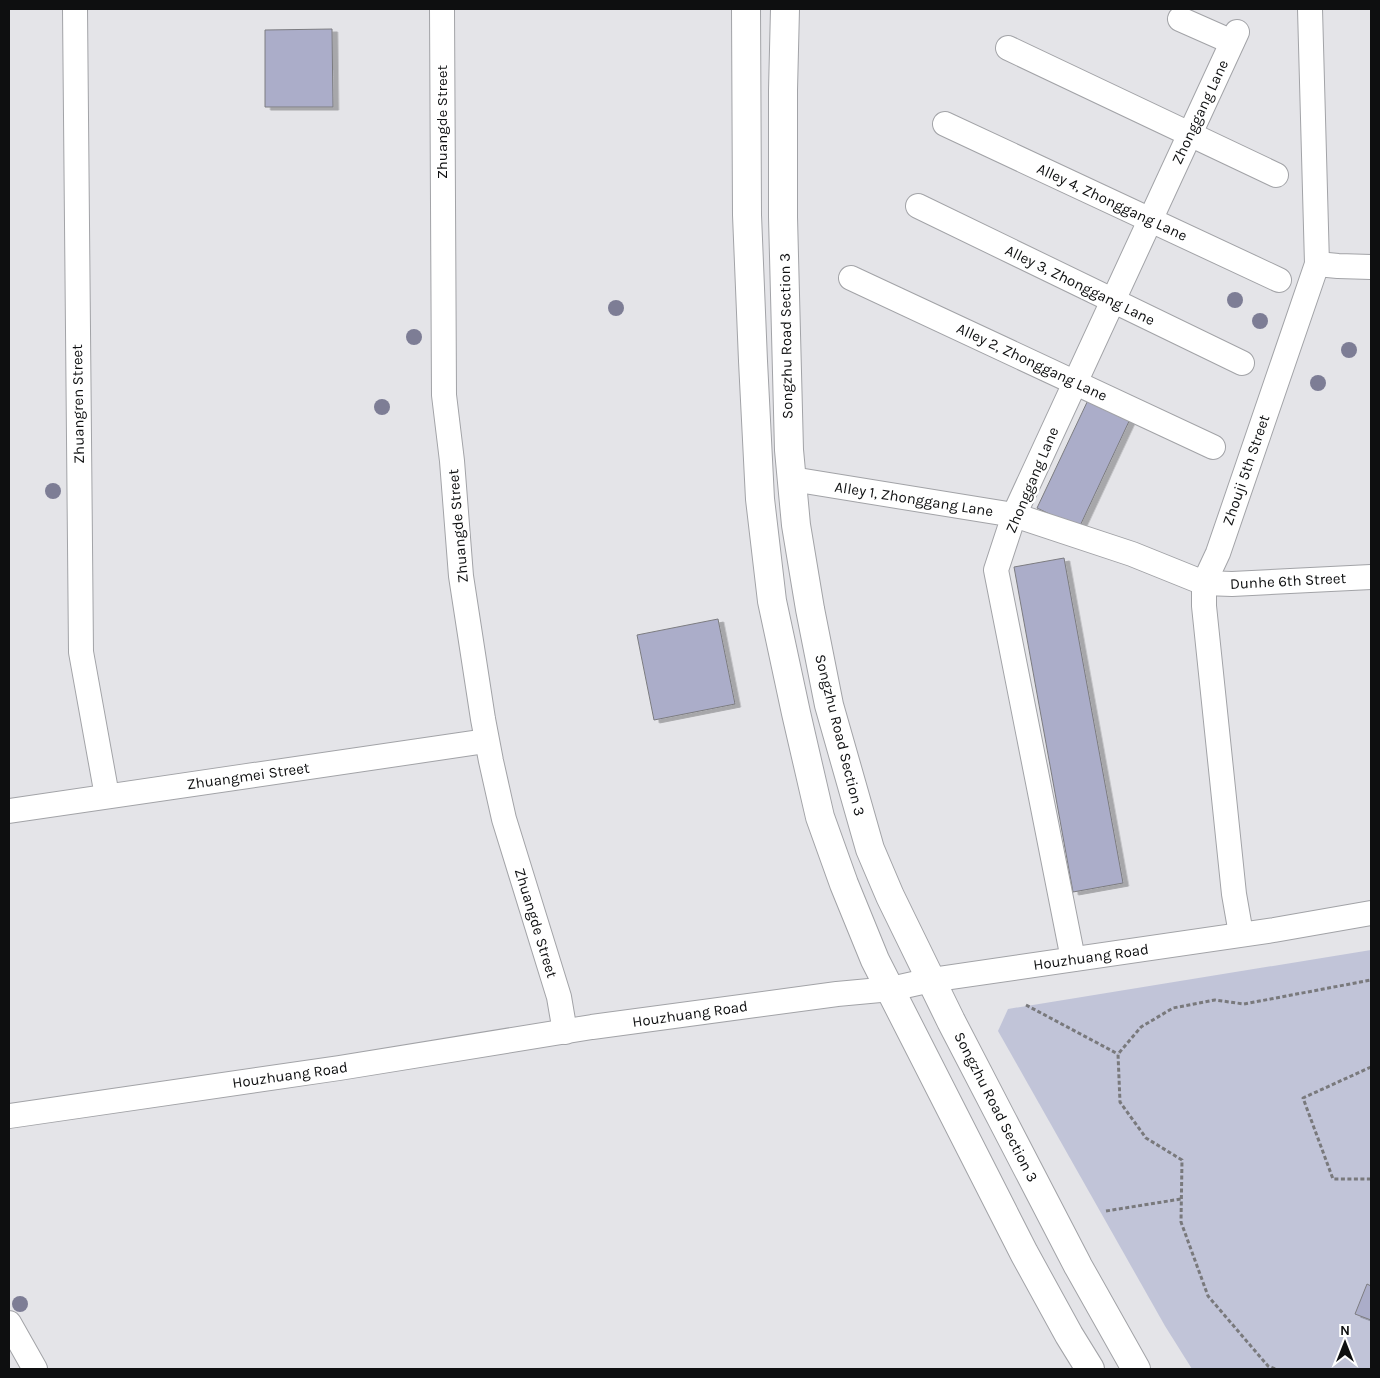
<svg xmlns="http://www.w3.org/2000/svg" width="1380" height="1378" viewBox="0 0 1380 1378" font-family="Karla,sans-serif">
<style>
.green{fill:#c1c4d8}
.building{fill:#abadc9;stroke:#7c7c80;filter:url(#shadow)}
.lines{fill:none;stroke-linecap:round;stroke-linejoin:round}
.minor-casing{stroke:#a2a3a7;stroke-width:26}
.tertiary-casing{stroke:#a2a3a7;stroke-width:30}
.path{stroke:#79797c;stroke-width:3;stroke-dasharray:4 2.5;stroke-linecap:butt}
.minor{stroke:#fff;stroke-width:24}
.tertiary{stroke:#fff;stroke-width:28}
.tree{fill:#7d7d95}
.labels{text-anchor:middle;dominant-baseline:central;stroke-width:5;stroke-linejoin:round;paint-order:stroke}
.street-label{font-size:15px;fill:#0e0f10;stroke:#fff}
</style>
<defs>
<filter id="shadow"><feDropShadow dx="5.5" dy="3" stdDeviation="0" flood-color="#0004"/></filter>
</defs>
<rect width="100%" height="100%" fill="#e4e4e8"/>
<!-- green -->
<path class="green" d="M 1371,950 L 1371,1369 L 1192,1369 L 1165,1326 L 998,1031 L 1008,1009 Z"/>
<!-- building -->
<g class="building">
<path d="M 332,29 L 333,107 L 265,107 L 265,30 Z"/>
<path d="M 1089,398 L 1131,417 L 1079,528 L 1037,508 Z"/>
<path d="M 1064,558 L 1123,883 L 1073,892 L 1014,567 Z"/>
<path d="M 718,619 L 735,704 L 654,720 L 637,635 Z"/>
<path d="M 1367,1284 L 1371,1286 L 1371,1320 L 1355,1314 Z"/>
</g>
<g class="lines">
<!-- minor casing -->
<g class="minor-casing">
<g id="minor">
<path d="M 75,9 L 81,652 L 107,796"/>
<path d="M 442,9 L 444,395 L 452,461 L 461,576 L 483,719 L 491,761 L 504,819 L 559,997 L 565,1032"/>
<path d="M 1180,19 L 1232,42"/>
<path d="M 1008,48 L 1276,175"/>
<path d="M 945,124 L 1279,280"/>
<path d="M 918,206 L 1242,363"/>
<path d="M 1317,264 L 1338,266 L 1371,267"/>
<path d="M 851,278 L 1213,447"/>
<path d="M 792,479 L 1014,515 L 1132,554 L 1204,583 L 1232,584 L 1371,577"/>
<path d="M 9,811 L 486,741"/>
<path d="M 1241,934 L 1234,894 L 1204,606 L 1204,583 L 1218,553 L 1317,264 L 1310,9"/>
<path d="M 1073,959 L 996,570 L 1014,515 L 1237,32"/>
<path d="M 9,1116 L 339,1068 L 592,1027 L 837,994 L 891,989 L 931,980 L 1274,930 L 1371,913"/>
<path d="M 9,1323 L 35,1369"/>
</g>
</g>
<!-- tertiary casing -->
<g class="tertiary-casing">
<g id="tertiary">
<path d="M 746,9 L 747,215 L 753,361 L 760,499 L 772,601 L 796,713 L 820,817 L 844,884 L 875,960 L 1024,1253 L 1069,1335 L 1090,1369"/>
<path d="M 785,9 L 783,90 L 783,217 L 789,450 L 796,525 L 810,609 L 829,705 L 870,849 L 890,896 L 951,1021 L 1078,1266 L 1136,1369"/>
</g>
</g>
<!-- path -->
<g class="path">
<path d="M 1026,1005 L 1118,1054"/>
<path d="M 1371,1067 L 1303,1098 L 1333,1179 L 1371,1179"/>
<path d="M 1106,1211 L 1181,1199"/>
<path d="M 1275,1369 L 1268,1366 L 1208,1296 L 1181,1222 L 1182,1160 L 1146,1138 L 1120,1102 L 1118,1054 L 1141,1027 L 1173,1008 L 1215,1000 L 1244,1004 L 1371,980"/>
</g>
<!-- minor -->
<use href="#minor" class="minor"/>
<!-- tertiary -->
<use href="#tertiary" class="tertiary"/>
</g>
<!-- trees -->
<g class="tree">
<circle cx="1235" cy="300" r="8"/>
<circle cx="616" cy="308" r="8"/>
<circle cx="1260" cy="321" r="8"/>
<circle cx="414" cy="337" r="8"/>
<circle cx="1349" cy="350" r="8"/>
<circle cx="1318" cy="383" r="8"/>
<circle cx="382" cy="407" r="8"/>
<circle cx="53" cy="491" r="8"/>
<circle cx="20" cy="1304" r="8"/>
</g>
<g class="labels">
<!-- street labels -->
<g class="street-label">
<text transform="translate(1200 112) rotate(-65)">Zhonggang Lane</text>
<text transform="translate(442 122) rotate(-90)">Zhuangde Street</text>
<text transform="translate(1112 202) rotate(25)">Alley 4, Zhonggang Lane</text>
<text transform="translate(1080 285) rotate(26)">Alley 3, Zhonggang Lane</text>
<text transform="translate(786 336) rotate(-91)">Songzhu Road Section 3</text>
<text transform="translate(1032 362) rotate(25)">Alley 2, Zhonggang Lane</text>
<text transform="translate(78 404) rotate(-91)">Zhuangren Street</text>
<text transform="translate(1246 470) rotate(-71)">Zhouji 5th Street</text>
<text transform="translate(1032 480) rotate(-67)">Zhonggang Lane</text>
<text transform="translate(914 499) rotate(9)">Alley 1, Zhonggang Lane</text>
<text transform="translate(458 526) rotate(-95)">Zhuangde Street</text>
<text transform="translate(1288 581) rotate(-3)">Dunhe 6th Street</text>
<text transform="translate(840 735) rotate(76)">Songzhu Road Section 3</text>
<text transform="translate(248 776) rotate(-8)">Zhuangmei Street</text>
<text transform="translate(536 923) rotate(73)">Zhuangde Street</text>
<text transform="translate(1091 957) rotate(-8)">Houzhuang Road</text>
<text transform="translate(690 1014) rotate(-8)">Houzhuang Road</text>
<text transform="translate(290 1075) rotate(-8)">Houzhuang Road</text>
<text transform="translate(996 1107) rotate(63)">Songzhu Road Section 3</text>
</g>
</g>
<!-- border -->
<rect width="1380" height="1378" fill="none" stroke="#0e0f10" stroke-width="20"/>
<!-- north arrow -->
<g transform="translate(1345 1343)" stroke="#ffffff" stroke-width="4" paint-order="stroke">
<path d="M0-4L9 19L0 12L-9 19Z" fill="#0e0f10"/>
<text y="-8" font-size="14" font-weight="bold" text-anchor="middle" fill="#0e0f10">N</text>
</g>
</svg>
